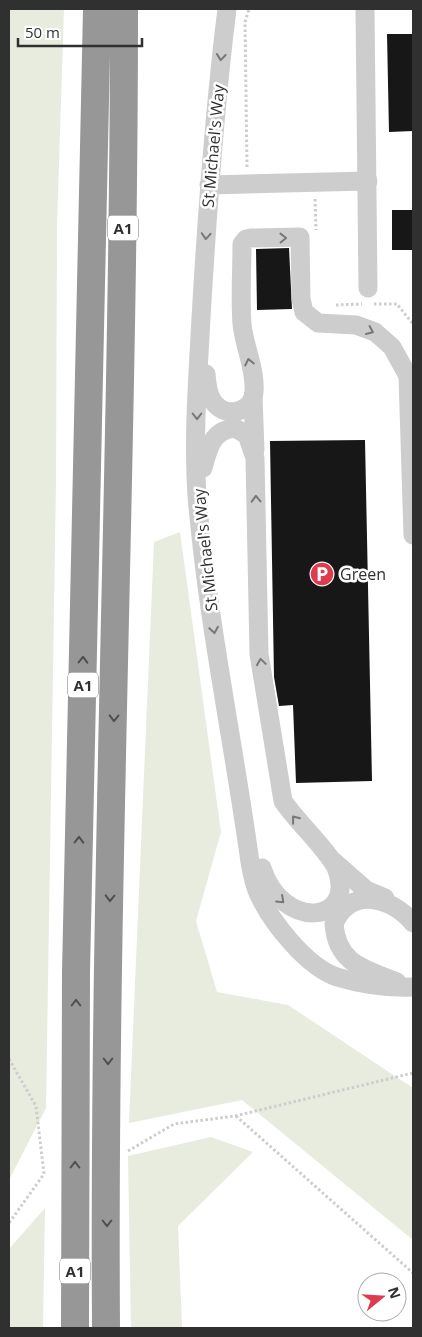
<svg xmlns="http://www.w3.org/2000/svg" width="422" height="1337" viewBox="0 0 422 1337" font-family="'Open Sans',sans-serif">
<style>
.green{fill:#e7ecdf}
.building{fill:#171717}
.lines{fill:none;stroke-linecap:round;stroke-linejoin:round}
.path{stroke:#cdcdcd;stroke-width:3;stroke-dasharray:2.5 2.5;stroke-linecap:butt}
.minor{stroke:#cdcdcd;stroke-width:19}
.highway{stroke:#979797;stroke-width:28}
.oneway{stroke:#777}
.oneway2{stroke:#4f4f4f}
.labels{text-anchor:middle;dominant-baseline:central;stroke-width:5;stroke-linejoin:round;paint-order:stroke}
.shield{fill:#fff;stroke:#6e6e6e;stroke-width:1}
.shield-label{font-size:15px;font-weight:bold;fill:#303030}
.street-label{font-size:16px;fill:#303030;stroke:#fff}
.poi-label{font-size:16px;fill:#303030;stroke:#fff;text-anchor:start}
</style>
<rect width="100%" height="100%" fill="#fff"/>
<!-- green -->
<g class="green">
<path d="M 9,9 L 64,9 L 57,226 L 56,482 L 46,1108 L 9,1180 Z"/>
<path d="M 180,532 L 221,832 L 196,921 L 217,992 L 288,1005 L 413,1088 L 413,1240 L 242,1100 L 129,1123 L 154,542 Z"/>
<path d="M 211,1137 L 253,1152 L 178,1226 L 182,1328 L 131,1328 L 128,1156 Z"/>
<path d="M 45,1208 L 43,1328 L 9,1328 L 9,1249 Z"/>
</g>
<!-- building -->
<g class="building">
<path d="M 387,34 L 413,34 L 413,131 L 389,132 Z"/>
<rect x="392" y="210" width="21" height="40"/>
<path d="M 289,248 L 292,309 L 257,310 L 256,249 Z"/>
<path d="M 365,440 L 372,781 L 296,783 L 293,705 L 279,706 L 274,677 L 270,441 Z"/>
</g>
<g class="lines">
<!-- path -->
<g class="path">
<path d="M 247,167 L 245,22 L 249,9"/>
<path d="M 315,199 L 316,230"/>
<path d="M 374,304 L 397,304 L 413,324"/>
<path d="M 336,305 L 362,304"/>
<path d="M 9,1059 L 36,1106 L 44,1174 L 9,1223"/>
<path d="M 236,1116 L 413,1273"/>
<path d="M 128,1151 L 174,1124 L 235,1116 L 413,1073"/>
</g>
<!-- minor -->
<g class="minor">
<path d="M 227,9 C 214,112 207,215 201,318 C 198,376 193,437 197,495 C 207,618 233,739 250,862 C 252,873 254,885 259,895 C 272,923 307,967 337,977 C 363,985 387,988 413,987"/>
<path d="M 365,9 L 368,288"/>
<path d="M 209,185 L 368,181"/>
<path d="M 206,374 C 207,385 208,398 217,406 C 230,418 253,410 254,392 C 256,370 244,346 242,324 C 240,298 242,271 242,244 L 246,239 L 251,238 L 300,237 L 301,299 L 304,312 L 318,323 L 356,325 L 375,332 L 392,347 L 408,376 L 413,535"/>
<path d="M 253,396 L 255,450"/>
<path d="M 203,468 C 208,449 212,430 235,428 L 247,435 L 255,458 L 259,654 L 283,801 C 296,821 330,852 337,870 C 356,924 282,931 262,868"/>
<path d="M 333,861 L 366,890 L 385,898"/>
<path d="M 397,982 C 365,969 337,964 334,924 C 350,886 392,897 413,923"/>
</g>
<!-- highway -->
<g class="highway">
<path d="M 75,1328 L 76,972 L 97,9"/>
<path d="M 106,1328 C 103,888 124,449 124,9"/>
</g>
</g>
<!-- one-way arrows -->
<defs><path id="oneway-chevron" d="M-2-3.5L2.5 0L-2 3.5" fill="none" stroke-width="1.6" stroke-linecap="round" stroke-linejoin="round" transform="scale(1.25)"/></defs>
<g class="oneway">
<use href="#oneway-chevron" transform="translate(221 57) rotate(96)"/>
<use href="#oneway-chevron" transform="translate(206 236) rotate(94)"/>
<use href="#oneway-chevron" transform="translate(283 238) rotate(-1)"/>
<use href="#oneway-chevron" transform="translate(370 331) rotate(25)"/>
<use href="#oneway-chevron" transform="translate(249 362) rotate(-102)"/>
<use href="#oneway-chevron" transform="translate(197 416) rotate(90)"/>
<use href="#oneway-chevron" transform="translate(256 499) rotate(-92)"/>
<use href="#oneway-chevron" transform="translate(214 630) rotate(81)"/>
<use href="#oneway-chevron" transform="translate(261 662) rotate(-98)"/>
<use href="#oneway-chevron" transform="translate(295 819) rotate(-128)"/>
<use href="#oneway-chevron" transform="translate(281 900) rotate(43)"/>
</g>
<g class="oneway2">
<use href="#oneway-chevron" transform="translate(83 660) rotate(-89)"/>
<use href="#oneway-chevron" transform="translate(114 718) rotate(91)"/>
<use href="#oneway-chevron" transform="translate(79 840) rotate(-89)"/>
<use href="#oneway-chevron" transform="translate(110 898) rotate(91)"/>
<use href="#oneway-chevron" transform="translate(76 1003) rotate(-90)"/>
<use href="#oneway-chevron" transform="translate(108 1061) rotate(90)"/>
<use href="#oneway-chevron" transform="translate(75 1165) rotate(-90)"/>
<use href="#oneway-chevron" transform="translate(107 1223) rotate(90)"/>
</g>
<!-- icons -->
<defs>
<g id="parking-disc" transform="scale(1.25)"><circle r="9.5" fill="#de3b4e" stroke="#fff"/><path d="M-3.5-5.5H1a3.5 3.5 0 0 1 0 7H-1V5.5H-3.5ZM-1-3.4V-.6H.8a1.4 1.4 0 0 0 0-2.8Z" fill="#fff"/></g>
</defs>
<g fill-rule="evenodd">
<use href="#parking-disc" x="322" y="574"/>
</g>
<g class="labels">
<!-- shield labels -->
<g class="shield">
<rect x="108" y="215.5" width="30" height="25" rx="4"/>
<rect x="68" y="672.5" width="30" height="25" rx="4"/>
<rect x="60" y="1258.5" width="30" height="25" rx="4"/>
</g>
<g class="shield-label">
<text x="123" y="228">A1</text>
<text x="83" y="685">A1</text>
<text x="75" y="1271">A1</text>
</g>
<!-- street labels -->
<g class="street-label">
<text transform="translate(213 146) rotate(-85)">St Michael's Way</text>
<text transform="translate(205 550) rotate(-96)">St Michael's Way</text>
</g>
<!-- poi labels -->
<g class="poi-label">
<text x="340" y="574">Green</text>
</g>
</g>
<!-- border -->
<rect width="422" height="1337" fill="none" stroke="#303030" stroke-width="20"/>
<!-- north arrow -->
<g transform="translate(382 1297) rotate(72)"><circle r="24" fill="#ffffff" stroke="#acacac"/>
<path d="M0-4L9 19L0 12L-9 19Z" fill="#de3b4e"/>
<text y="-8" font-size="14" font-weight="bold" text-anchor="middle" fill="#303030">N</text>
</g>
<!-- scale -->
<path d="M18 38v8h124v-8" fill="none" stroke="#303030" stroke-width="2.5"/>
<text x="25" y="38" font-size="15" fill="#303030" stroke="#ffffff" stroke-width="4" paint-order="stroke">50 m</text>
</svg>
